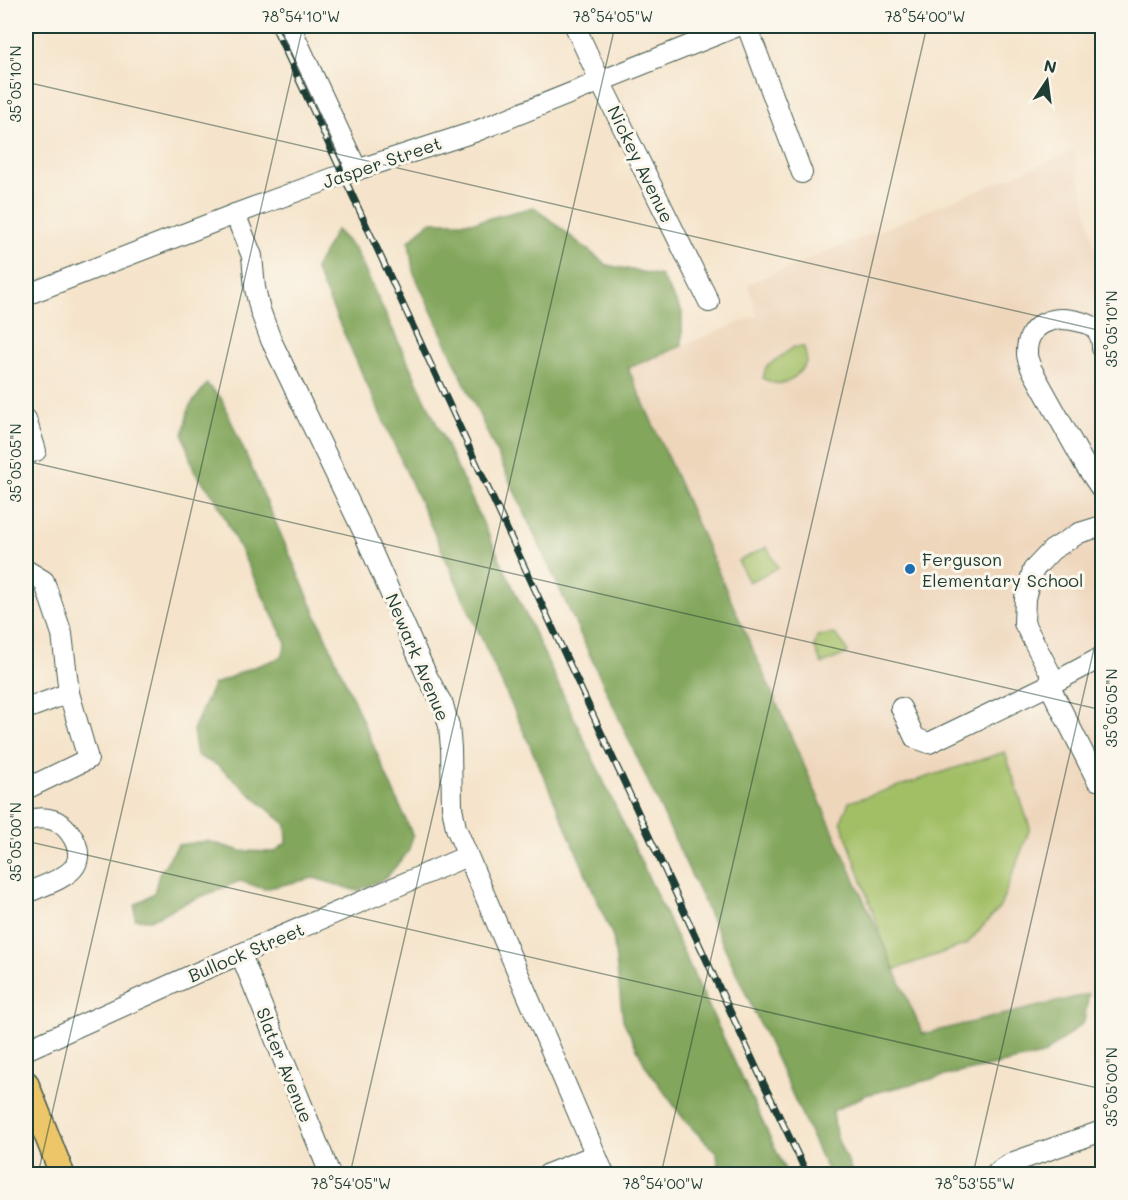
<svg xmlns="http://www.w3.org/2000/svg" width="1128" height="1200" viewBox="0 0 1128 1200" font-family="Mali,sans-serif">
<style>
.built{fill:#eed6bb}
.green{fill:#a3bf66;stroke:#617e4d;stroke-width:1.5}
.forest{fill:#82a65b;stroke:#507248;stroke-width:1.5}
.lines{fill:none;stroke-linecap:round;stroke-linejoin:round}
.minor-casing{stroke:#3f564b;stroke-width:22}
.major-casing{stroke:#3f564b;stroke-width:27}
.minor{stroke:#fff;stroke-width:20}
.major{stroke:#ecc669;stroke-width:24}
.rail-casing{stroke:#1f3d34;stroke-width:7}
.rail{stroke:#fbf7ec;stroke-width:4.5;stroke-dasharray:14;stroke-linecap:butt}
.ticks{fill:none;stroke:#1f3d34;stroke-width:1.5;stroke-opacity:0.45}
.poi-dot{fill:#1f6fb2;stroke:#fbf7ec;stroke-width:2}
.labels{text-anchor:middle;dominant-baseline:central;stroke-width:6;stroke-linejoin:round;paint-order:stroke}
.street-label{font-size:18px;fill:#1f3d34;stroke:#fbf7ec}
.poi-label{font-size:18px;fill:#1f3d34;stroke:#fbf7ec;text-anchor:start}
.neatline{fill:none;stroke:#1f3d34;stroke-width:2}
.ticks-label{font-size:15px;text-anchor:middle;fill:#1f3d34}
</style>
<rect width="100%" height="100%" fill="#fbf7ec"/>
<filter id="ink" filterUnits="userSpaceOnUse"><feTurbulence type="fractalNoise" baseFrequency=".0167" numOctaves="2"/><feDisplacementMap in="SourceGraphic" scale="12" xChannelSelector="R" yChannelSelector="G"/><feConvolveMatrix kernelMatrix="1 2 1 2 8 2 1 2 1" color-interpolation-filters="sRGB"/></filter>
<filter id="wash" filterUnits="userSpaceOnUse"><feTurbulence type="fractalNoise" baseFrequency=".008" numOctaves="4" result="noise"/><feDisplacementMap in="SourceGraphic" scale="24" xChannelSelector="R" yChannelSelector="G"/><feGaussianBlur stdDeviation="1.35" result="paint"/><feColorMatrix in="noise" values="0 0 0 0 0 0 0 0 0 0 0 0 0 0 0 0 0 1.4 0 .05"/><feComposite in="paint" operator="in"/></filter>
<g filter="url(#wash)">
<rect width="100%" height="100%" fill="#f5e4cb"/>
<!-- built -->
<path class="built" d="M 1074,151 L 1102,281 L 1102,991 L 923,1034 L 628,367 L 757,316 L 748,284 Z"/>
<!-- green -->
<g class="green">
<path d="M 794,347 L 804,347 L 807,361 C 796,379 784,391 763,378 L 766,367 Z"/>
<path d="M 767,547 L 778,568 L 749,582 L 738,561 Z"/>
<path d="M 835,634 L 843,643 L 848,653 L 822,664 L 814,647 L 817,636 Z"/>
<path d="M 1005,752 L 1030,828 L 1000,907 L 967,944 L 893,970 L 841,821 L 849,802 Z"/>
</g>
<!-- forest -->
<g class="forest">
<path d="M 534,207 L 607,265 L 661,276 L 682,312 L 682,346 L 628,368 L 923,1034 L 1089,994 L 1084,1022 L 1043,1055 L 953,1074 L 866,1095 L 833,1111 L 836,1136 L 853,1174 L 829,1174 L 413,271 L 409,241 L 430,222 L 474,222 Z"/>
<path d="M 336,230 L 355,249 L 787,1174 L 719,1174 L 717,1153 L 686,1122 L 646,1067 L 623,1020 L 613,937 L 545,779 L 315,269 Z"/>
<path d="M 207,384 L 221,398 L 413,836 L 408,852 L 387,877 L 357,891 L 314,878 L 264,889 L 240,881 L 180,905 L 151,920 L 135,919 L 135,905 L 154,893 L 159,874 L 178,845 L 207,841 L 241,851 L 274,852 L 287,842 L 286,825 L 217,765 L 197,756 L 193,730 L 213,685 L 246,670 L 282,657 L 286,643 L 215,498 L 194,471 L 183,435 L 189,407 Z"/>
</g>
</g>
<g filter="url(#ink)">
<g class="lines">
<!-- minor casing -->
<g class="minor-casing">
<g id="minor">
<path d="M 290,26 L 357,170"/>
<path d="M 575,26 L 600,81 L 709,302"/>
<path d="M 747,26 L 802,173"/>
<path d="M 235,214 L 252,256 L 255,288 L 260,310 L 271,340 L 362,529 L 427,676 L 443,705 L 449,726 L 451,748 L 452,807 L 456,828 L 604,1174"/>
<path d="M 26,295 L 235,214 L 344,174 L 474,132 L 738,26"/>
<path d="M 1102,348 C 1102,342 1101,336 1097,331 C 1094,326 1086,323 1081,322 C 1055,314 1026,322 1027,354 C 1027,359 1030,364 1031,368 L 1085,465 L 1102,490"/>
<path d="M 26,419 L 36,451 L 26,454"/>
<path d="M 26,570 L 44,581 L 62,634 L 69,693"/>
<path d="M 1055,682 L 1024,623 L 1025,598 L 1033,570 L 1052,550 L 1079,533 L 1102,526"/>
<path d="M 1049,685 L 1097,780 L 1102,777"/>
<path d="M 901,708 L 915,738 L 929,743 L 1055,682 L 1102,657"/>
<path d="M 26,709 L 69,693 L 88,759 L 26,789"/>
<path d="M 26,821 C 35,818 43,817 53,820 C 69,825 85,850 75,866 C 67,879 39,887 26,893"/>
<path d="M 241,955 L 330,1174"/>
<path d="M 26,1050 L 194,974 L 467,856"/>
<path d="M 548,1174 L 595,1155"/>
<path d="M 996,1174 L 1004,1167 L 1014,1162 L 1102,1131"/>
</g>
</g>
<!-- major casing -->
<g class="major-casing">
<path id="major" d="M 26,1083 L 62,1174"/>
</g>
<!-- minor -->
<use href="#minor" class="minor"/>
<!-- major -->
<use href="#major" class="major"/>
<!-- rail casing -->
<g class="rail-casing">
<path id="rail" d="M 274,26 L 762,1080 L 807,1174"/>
</g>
<!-- rail -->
<use href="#rail" class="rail"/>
</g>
</g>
<!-- ticks -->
<path class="ticks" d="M 26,82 L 1102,331M 26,461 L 1102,710M 26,841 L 1102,1089M 38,1174 L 303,26M 350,1174 L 615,26M 661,1174 L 927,26M 973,1174 L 1102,614"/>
<!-- markers -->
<circle class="poi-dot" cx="910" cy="569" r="6"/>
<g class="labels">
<!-- street labels -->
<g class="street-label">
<text transform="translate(382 162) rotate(-19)">Jasper Street</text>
<text transform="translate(641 164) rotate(64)">Nickey Avenue</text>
<text transform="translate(418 657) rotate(67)">Newark Avenue</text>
<text transform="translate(246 952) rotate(-23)">Bullock Street</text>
<text transform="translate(285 1065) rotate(68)">Slater Avenue</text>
</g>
<!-- poi labels -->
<g class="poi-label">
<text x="922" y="559">Ferguson<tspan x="922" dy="21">Elementary School</tspan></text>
</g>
</g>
<!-- margin -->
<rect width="1128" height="1200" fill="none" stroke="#fbf7ec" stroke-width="66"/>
<!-- north arrow -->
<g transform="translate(1047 81) rotate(13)" stroke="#fbf7ec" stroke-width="4.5" paint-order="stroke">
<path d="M0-4.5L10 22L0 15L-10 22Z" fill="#1f3d34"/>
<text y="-9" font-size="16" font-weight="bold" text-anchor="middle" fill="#1f3d34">N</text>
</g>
<rect x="33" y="33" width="1062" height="1134" class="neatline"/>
<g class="ticks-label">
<text x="301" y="22">78°54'10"W</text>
<text x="613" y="22">78°54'05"W</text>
<text x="925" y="22">78°54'00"W</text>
<text transform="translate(16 84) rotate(-90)" y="5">35°05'10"N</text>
<text transform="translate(1112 329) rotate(-90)" y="5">35°05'10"N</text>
<text transform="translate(16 463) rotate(-90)" y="5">35°05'05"N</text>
<text transform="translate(1112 708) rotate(-90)" y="5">35°05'05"N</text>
<text transform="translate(16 842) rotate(-90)" y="5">35°05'00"N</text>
<text transform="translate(1112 1087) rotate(-90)" y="5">35°05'00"N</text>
<text x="351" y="1189">78°54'05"W</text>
<text x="663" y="1189">78°54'00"W</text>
<text x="975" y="1189">78°53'55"W</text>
</g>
</svg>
